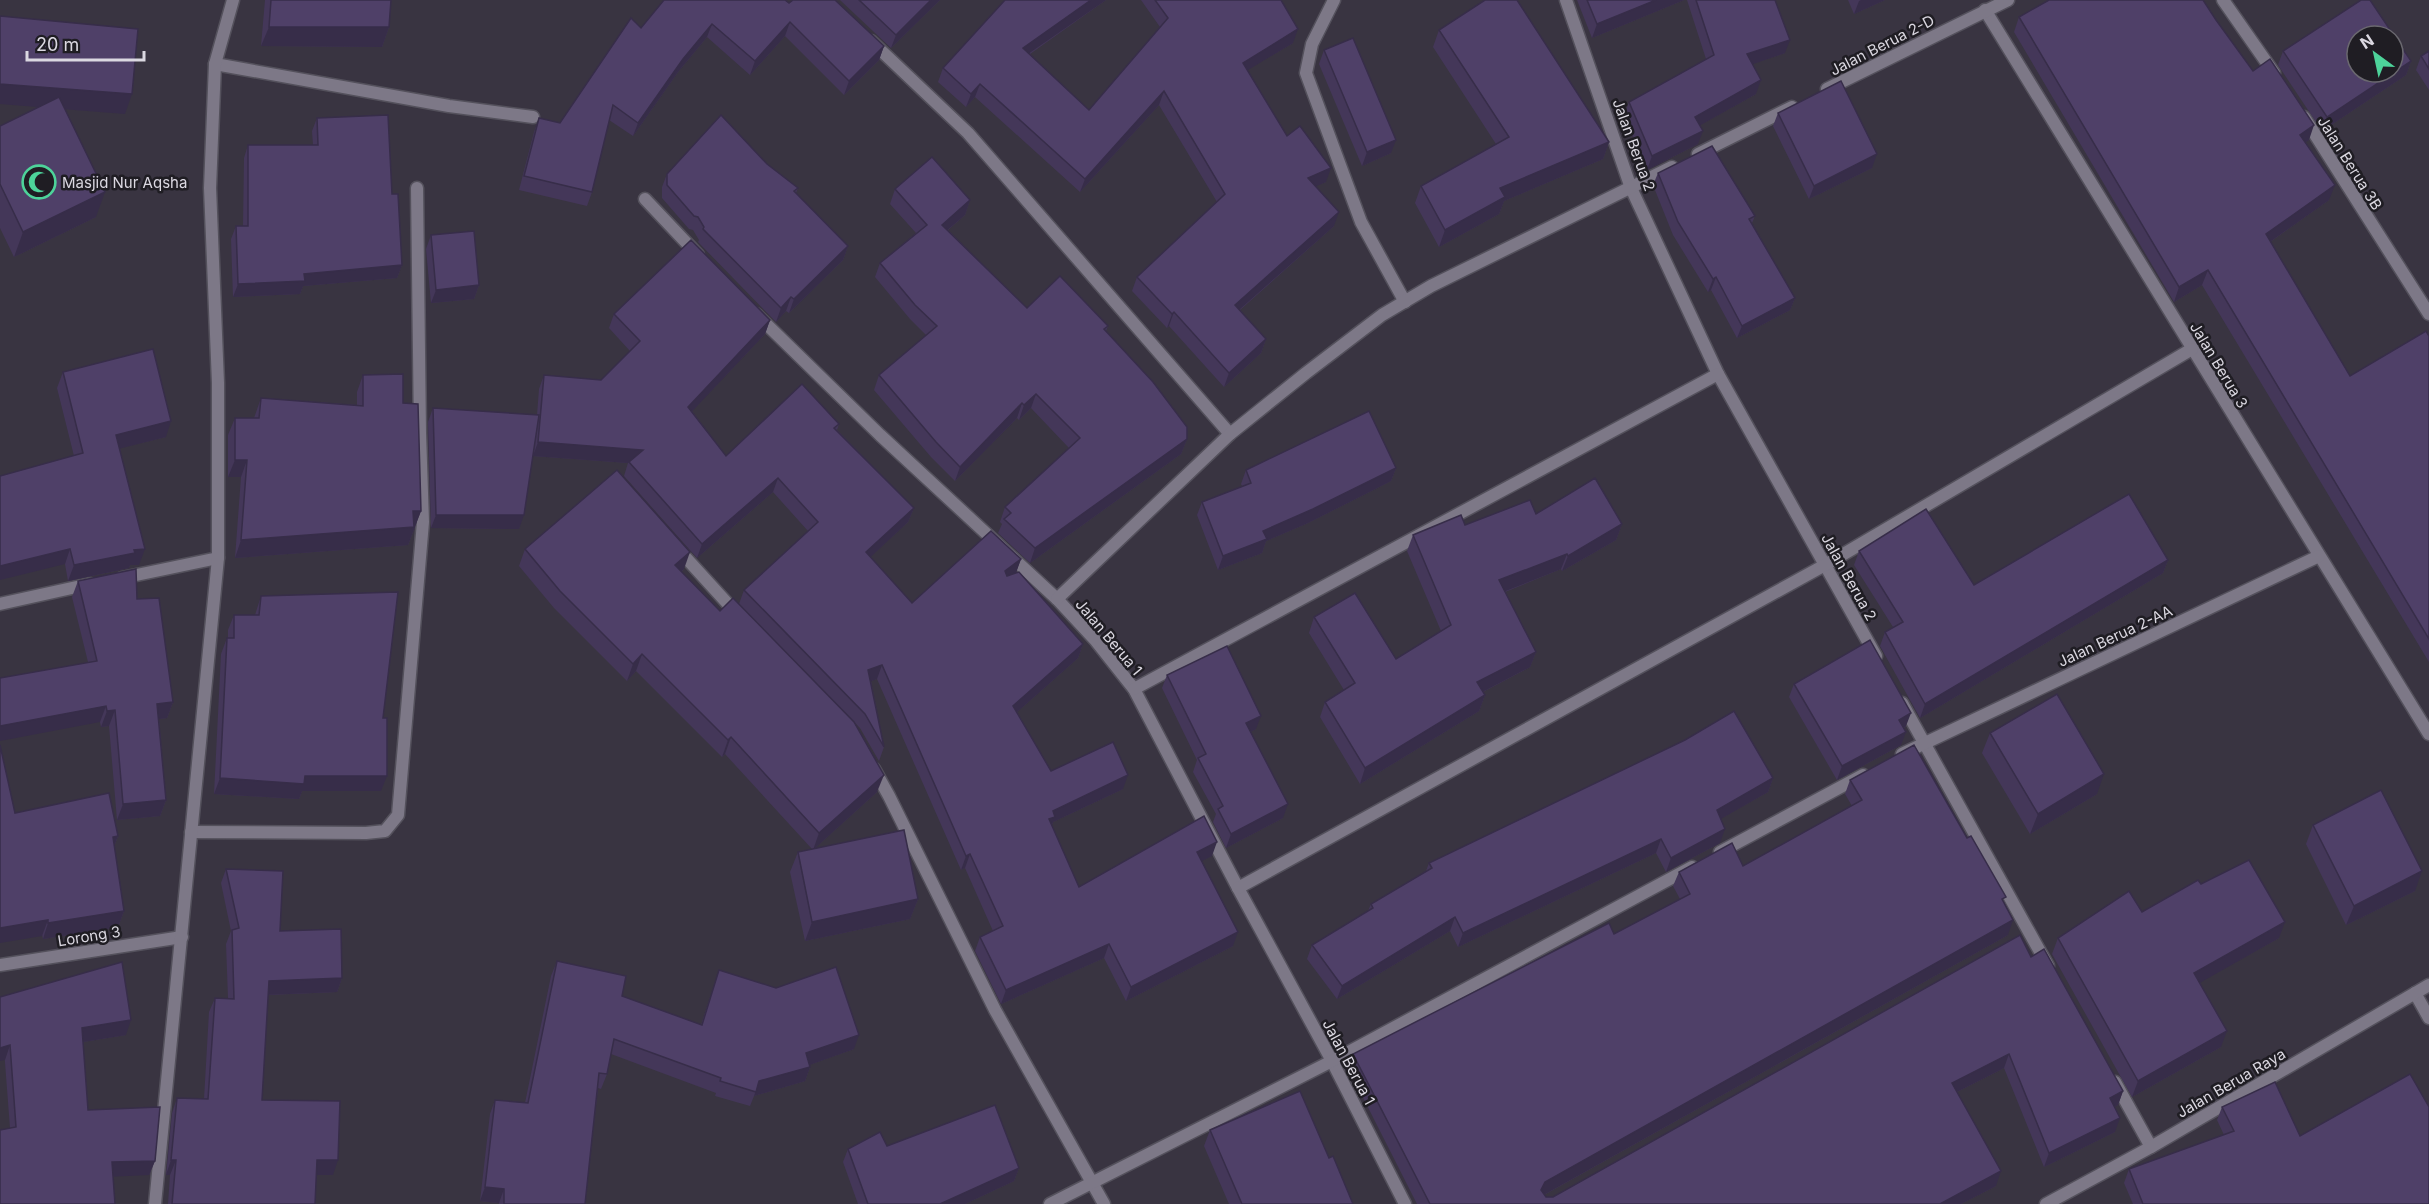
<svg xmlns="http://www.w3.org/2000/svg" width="2429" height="1204" viewBox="0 0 2429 1204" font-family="Inter,sans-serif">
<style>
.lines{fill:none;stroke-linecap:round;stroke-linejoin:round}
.minor-casing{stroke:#54515c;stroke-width:15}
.tertiary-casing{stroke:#54515c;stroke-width:15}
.minor{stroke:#7d7887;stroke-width:12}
.tertiary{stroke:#7d7887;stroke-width:12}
.wall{fill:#443759}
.shaded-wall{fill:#372d49}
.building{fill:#4f4068;stroke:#372d49;stroke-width:1.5;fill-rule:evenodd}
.labels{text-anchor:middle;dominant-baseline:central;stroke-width:5;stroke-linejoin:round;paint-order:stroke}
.street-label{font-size:15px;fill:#dbd8e1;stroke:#1f1d23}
.poi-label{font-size:15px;fill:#dbd8e1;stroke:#1f1d23;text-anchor:start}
</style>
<rect width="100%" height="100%" fill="#393441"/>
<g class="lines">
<!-- minor casing -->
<g class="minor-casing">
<g id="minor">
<path d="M 1334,0 L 1312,44 L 1306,73 L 1361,222 L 1405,302"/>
<path d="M 1566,0 L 1631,188 L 1718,374 L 1876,656"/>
<path d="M 2223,0 L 2274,73"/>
<path d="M 1985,10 L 2429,734"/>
<path d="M 871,41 L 968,133 L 1230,434"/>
<path d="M 215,64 L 449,106 L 533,117"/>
<path d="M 1827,89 L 2008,0"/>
<path d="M 2304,117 L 2429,314"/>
<path d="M 1698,154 L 1792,107"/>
<path d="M 645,199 L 698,255"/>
<path d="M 756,314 L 880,435 L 1057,599 L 1096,641 L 1134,689 L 1238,888 L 1332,1061 L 1405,1204"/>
<path d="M 677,548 L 738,615"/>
<path d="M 122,578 L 218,558"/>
<path d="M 1057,599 L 1230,434 L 1306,373 L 1382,315 L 1431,286 L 1672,167"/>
<path d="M 0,604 L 90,584"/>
<path d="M 1134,689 L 1718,374"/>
<path d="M 1902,703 L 2048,966"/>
<path d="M 1902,754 L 2319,556"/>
<path d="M 874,769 L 889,796 L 995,1010 L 1104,1204"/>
<path d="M 191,832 L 366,833 L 385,831 L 398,815 L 423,522 L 420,433 L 417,188"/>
<path d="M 1720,852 L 1863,775"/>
<path d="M 1238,888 L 1825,565 L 2192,349"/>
<path d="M 0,965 L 182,937"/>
<path d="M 2415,993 L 2429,1018"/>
<path d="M 2115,1082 L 2151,1147"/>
<path d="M 155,1204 L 218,558 L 218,383 L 210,188 L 215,64 L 233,0"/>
<path d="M 1050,1204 L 1332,1061 L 1692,867"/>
</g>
</g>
<!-- tertiary casing -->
<g class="tertiary-casing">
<path id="tertiary" d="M 2046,1204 L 2151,1147 L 2429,985"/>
</g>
<!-- minor -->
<use href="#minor" class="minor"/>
<!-- tertiary -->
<use href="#tertiary" class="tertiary"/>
</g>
<!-- wall -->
<g class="wall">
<path d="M 265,0 L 391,0 L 389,27 L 382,47 L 261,46 Z"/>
<path d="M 840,0 L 940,0 L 891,48 Z"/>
<path d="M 1005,0 L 1106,0 L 1030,54 L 1089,110 L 1160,27 L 1141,0 L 1281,0 L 1293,43 L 1247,70 L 1287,136 L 1326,182 L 1315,186 L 1334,226 L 1240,310 L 1266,339 L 1261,353 L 1224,387 L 1169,326 L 1167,328 L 1132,291 L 1137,277 L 1217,202 L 1159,105 L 1080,192 L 975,97 L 966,107 L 938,82 L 943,68 Z"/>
<path d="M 1577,0 L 1684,0 L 1592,38 Z"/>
<path d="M 1687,0 L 1775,0 L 1785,53 L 1752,64 L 1756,94 L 1700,125 L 1698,144 L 1647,170 L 1624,116 L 1629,102 L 1706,59 Z"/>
<path d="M 1848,0 L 1885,0 L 1854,14 Z"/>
<path d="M 789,3 L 884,46 L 879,60 L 844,95 L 785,36 L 750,75 L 707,37 L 678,72 L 633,136 L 609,120 L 592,192 L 587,206 L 519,190 L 534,132 L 539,118 L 560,123 L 641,28 Z"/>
<path d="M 2019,17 L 2216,20 L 2253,71 L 2309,140 L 2305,142 L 2329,200 L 2270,242 L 2350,376 L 2429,336 L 2429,662 L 2202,285 L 2174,302 L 2014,32 Z"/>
<path d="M 1439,30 L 1609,142 L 1603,159 L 1504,201 L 1499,214 L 1439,247 L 1415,203 L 1421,186 L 1496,144 L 1433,47 Z"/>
<path d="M 1324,50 L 1391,153 L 1362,166 L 1319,64 Z"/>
<path d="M 2283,51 L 2411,61 L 2406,75 L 2322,131 L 2278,65 Z"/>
<path d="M 2429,51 L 2429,90 L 2416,70 L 2421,56 Z"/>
<path d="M 38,107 L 125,114 L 65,109 L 96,217 L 14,257 L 0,228 L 0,126 Z"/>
<path d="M 1778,113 L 1872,168 L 1809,199 L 1773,126 Z"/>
<path d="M 317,118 L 392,194 L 402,265 L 397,278 L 303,286 L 300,294 L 233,297 L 231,239 L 236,226 L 243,226 L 244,158 L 248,145 L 313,145 L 312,131 Z"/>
<path d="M 767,164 L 798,188 L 796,193 L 848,246 L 843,260 L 789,313 L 786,311 L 776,322 L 698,242 L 699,240 L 693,230 L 689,229 L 662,198 L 662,187 L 667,174 Z"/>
<path d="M 1658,173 L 1755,216 L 1752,223 L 1795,298 L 1790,310 L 1737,338 L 1711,290 L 1708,292 L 1673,235 L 1653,185 Z"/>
<path d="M 895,189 L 970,200 L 965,215 L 948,230 L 1027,308 L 1108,326 L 1106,331 L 1187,439 L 1181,454 L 1030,563 L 998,533 L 1002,524 L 1000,522 L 1005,507 L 1069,448 L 1031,408 L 1019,420 L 1017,418 L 955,481 L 931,457 L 874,390 L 879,375 L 926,335 L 910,319 L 875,277 L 880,263 L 916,233 L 890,204 Z"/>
<path d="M 431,235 L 479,285 L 474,299 L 431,303 L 426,249 Z"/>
<path d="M 614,314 L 770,320 L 765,334 L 692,411 L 726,456 L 839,424 L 837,430 L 914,508 L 908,522 L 870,557 L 912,603 L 1021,559 L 1016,572 L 1083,644 L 1078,658 L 1017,712 L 1051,771 L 1123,789 L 1053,822 L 1052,825 L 1079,887 L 1212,856 L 1201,861 L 1233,946 L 1126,1001 L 1104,958 L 1001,1004 L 975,951 L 980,937 L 993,931 L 965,868 L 961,870 L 877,679 L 871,681 L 884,747 L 879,761 L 860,728 L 739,604 L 744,590 L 808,531 L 773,492 L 697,558 L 624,476 L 628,463 L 533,456 L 519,529 L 431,528 L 428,422 L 433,408 L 537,415 L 539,389 L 544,375 L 601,380 L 630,351 L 609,328 Z"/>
<path d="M 63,372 L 166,437 L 120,448 L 139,565 L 130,565 L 129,568 L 68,581 L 65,564 L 74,456 L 57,388 Z"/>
<path d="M 363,375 L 403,403 L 421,511 L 408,545 L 235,558 L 241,477 L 228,477 L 228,435 L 235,418 L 254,418 L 261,398 L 357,405 L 357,392 Z"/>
<path d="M 1396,468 L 1391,481 L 1308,523 L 1266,541 L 1262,553 L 1218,570 L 1197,515 L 1202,502 L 1242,486 L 1241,484 L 1246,470 Z"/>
<path d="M 1536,514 L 1622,524 L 1616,540 L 1562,571 L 1561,569 L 1505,592 L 1536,652 L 1530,667 L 1483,692 L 1485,695 L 1479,711 L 1360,784 L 1320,717 L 1325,702 L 1344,690 L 1309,633 L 1314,617 L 1396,659 L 1441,631 L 1407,551 L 1413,535 Z"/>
<path d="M 525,549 L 684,569 L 681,572 L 877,792 L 815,848 L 918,899 L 910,919 L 805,941 L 790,872 L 798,852 L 812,849 L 725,754 L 722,757 L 636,671 L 627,681 L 554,608 L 519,566 Z"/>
<path d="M 1859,551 L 1974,585 L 2168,560 L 2163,573 L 1920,718 L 1880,646 L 1885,632 L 1893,627 L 1854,565 Z"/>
<path d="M 78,581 L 137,599 L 173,702 L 167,718 L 159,719 L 166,800 L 160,816 L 117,820 L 109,726 L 101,727 L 88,662 L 72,597 Z"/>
<path d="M 261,596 L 383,718 L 381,791 L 302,791 L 299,799 L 214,794 L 221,654 L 227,638 L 228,638 L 228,630 L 234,615 L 255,615 Z"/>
<path d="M 1167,675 L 1256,729 L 1250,732 L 1283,818 L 1226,848 L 1213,822 L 1216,814 L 1193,772 L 1197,760 L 1162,688 Z"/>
<path d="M 1794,684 L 1906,726 L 1904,728 L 1901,745 L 1837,780 L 1789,697 Z"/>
<path d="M 1990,733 L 2097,794 L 2030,834 L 1982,753 Z"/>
<path d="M 1773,778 L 1768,792 L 1720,819 L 1720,843 L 1666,872 L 1656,853 L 1458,947 L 1450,931 L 1337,999 L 1307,959 L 1312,945 L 1368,911 L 1371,904 L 1426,871 L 1429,863 Z"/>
<path d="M 1850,780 L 2004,902 L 2008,935 L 1544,1195 L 1546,1197 L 1553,1197 L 2031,957 L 2123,1091 L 2118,1105 L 2114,1107 L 2115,1132 L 2044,1167 L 2004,1068 L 1957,1092 L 1996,1186 L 1961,1204 L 1417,1204 L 1348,1068 L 1353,1054 L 1614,934 L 1680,899 L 1673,886 L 1679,872 L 1743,866 L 1852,806 L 1845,794 Z"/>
<path d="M 15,813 L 118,836 L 114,847 L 124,911 L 118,927 L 43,939 Z"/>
<path d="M 2313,825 L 2415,891 L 2346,925 L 2306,844 Z"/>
<path d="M 226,869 L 280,931 L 342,978 L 337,992 L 268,995 L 262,1100 L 333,1175 L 316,1175 L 315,1204 L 168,1204 L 170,1175 L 166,1175 L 172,1113 L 177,1098 L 204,1099 L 209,1012 L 215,998 L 228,998 L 226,944 L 231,931 L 221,883 Z"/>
<path d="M 2201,884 L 2279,938 L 2200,982 L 2221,1047 L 2132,1097 L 2052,954 L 2058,938 L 2142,912 Z"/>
<path d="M 557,961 L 622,996 L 701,1025 L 719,970 L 854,1049 L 809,1065 L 810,1067 L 805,1081 L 754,1096 L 750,1106 L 715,1096 L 716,1093 L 611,1054 L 607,1074 L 601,1089 L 598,1088 L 585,1204 L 499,1204 L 499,1203 L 480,1201 L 490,1114 L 495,1100 L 525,1103 L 551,976 Z"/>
<path d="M 0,997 L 126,1035 L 83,1042 L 88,1110 L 155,1161 L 149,1175 L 10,1128 Z"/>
<path d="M 2222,1107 L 2300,1136 L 2429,1204 L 2133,1204 L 2124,1183 L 2129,1169 L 2224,1135 L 2217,1120 Z"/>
<path d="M 1210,1130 L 1329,1158 L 1353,1204 L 1229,1204 L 1204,1146 Z"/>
<path d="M 848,1149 L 1019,1168 L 1014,1181 L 965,1204 L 858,1204 L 843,1162 Z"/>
</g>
<!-- shaded-wall -->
<g class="shaded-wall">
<path d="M 931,0 L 940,0 L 891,48 L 896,35 Z"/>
<path d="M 1091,0 L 1106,0 L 1018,61 L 1023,48 Z"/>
<path d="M 1656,0 L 1684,0 L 1592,38 L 1597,24 Z"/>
<path d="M 1861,0 L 1885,0 L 1854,14 L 1859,1 Z"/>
<path d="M 790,22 L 785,36 L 750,75 L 755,61 Z"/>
<path d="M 712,24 L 707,37 L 678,72 L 633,136 L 638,123 L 683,59 Z"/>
<path d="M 269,27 L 389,27 L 382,47 L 261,46 Z"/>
<path d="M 1298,29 L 1293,43 L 1238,76 L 1243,63 Z"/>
<path d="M 1790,40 L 1785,53 L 1742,68 L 1747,54 Z"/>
<path d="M 884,46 L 879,60 L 844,95 L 849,81 Z"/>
<path d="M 2411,61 L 2406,75 L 2322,131 L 2327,117 Z"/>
<path d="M 1761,80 L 1756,94 L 1690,131 L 1695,117 Z"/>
<path d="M 0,84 L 132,94 L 125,114 L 0,104 Z"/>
<path d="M 980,84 L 975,97 L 966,107 L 971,94 Z"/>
<path d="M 1164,91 L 1159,105 L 1080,192 L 1085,179 Z"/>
<path d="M 2314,125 L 2309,140 L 2294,150 L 2300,135 Z"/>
<path d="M 1703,131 L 1698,144 L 1647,170 L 1652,156 Z"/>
<path d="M 1396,140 L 1391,153 L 1362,166 L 1367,152 Z"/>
<path d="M 1609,142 L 1603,159 L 1504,201 L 1499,214 L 1439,247 L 1445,230 L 1500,188 Z"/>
<path d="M 1877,154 L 1872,168 L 1809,199 L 1814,186 Z"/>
<path d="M 1331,168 L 1326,182 L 1303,192 L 1308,178 Z"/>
<path d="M 2335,185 L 2329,200 L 2260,249 L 2266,234 Z"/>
<path d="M 105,192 L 96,217 L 14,257 L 23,232 Z"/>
<path d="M 970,200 L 965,215 L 937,239 L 942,225 Z"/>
<path d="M 1339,212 L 1334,226 L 1230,318 L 1235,305 Z"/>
<path d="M 848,246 L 843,260 L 789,313 L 794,299 Z"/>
<path d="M 402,265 L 397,278 L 303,286 L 300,294 L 233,297 L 238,284 L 304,274 Z"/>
<path d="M 2208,270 L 2202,285 L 2174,302 L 2179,287 Z"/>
<path d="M 1716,277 L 1711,290 L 1708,292 L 1713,279 Z"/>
<path d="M 479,285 L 474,299 L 431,303 L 436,290 Z"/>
<path d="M 791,297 L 786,311 L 776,322 L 781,308 Z"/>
<path d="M 1795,298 L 1790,310 L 1737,338 L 1742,326 Z"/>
<path d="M 1174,312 L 1169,326 L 1167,328 L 1172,314 Z"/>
<path d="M 770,320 L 765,334 L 683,421 L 688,407 Z"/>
<path d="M 1266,339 L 1261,353 L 1224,387 L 1229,373 Z"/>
<path d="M 1036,394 L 1031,408 L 1019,420 L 1024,405 Z"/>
<path d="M 1022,403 L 1017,418 L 955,481 L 960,467 Z"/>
<path d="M 171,421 L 166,437 L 110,451 L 116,435 Z"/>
<path d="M 1187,439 L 1181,454 L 1030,563 L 1035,548 Z"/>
<path d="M 538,442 L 643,450 L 628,463 L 533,456 Z"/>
<path d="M 235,460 L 247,460 L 241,477 L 228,477 Z"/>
<path d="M 1396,468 L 1391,481 L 1308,523 L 1266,541 L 1262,553 L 1218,570 L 1223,556 L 1263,531 Z"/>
<path d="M 778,478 L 773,492 L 697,558 L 702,544 Z"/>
<path d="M 914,508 L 908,522 L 861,566 L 866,552 Z"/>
<path d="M 413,511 L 421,511 L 408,545 L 235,558 L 241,540 Z"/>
<path d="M 436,515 L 524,515 L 519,529 L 431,528 Z"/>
<path d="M 1622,524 L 1616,540 L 1562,571 L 1568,556 Z"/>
<path d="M 70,549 L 65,564 L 0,580 L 0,566 Z"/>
<path d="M 145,549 L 139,565 L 130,565 L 129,568 L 68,581 L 74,565 L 134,550 Z"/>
<path d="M 690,552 L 684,569 L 668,582 L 675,565 Z"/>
<path d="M 1567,554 L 1561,569 L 1493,596 L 1499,580 Z"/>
<path d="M 1021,559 L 1016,573 L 1000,585 L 1005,571 Z"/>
<path d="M 2168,560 L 2163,573 L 1920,718 L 1925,704 Z"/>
<path d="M 1083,644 L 1078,658 L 1008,720 L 1013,706 Z"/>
<path d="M 1536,652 L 1530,667 L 1471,698 L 1477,682 Z"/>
<path d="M 642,654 L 636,671 L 627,681 L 633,664 Z"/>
<path d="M 882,665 L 877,679 L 863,684 L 868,670 Z"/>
<path d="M 1485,695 L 1479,711 L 1360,784 L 1365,768 Z"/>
<path d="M 173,702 L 167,718 L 152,720 L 157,704 Z"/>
<path d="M 106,706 L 100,722 L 0,741 L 0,726 Z"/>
<path d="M 115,710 L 109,726 L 101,727 L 107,711 Z"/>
<path d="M 1911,713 L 1906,726 L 1894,734 L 1899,720 Z"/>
<path d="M 1261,716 L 1256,729 L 1241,737 L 1246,723 Z"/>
<path d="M 1906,732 L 1901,745 L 1837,780 L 1842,766 Z"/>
<path d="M 731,737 L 725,754 L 722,757 L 728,740 Z"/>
<path d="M 2104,774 L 2097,794 L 2030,834 L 2038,814 Z"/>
<path d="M 884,775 L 877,792 L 813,850 L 819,833 Z"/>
<path d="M 1128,775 L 1123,789 L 1053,822 L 1050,831 L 1044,833 L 1053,811 Z"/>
<path d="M 305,776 L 387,776 L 381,791 L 302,791 L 299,799 L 214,794 L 220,778 Z"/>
<path d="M 1773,778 L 1768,792 L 1712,824 L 1717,810 Z"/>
<path d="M 166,800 L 160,816 L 117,820 L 123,804 Z"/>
<path d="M 1288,804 L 1283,818 L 1226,848 L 1231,834 Z"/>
<path d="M 1725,829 L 1720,843 L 1666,872 L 1671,858 Z"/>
<path d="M 118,836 L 112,852 L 113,837 Z"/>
<path d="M 1661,839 L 1656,853 L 1458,947 L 1463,933 Z"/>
<path d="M 1217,842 L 1212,856 L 1192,866 L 1197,852 Z"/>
<path d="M 970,854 L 965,868 L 961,870 L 966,856 Z"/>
<path d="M 2422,871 L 2415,891 L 2346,925 L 2354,906 Z"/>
<path d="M 918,899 L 910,919 L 805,941 L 812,922 Z"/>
<path d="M 124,911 L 118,927 L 43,939 L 48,923 Z"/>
<path d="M 1455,917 L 1450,931 L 1337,999 L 1342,986 Z"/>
<path d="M 48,920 L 42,936 L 0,943 L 0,928 Z"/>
<path d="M 2013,920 L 2008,935 L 1540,1197 L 1541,1190 L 1545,1182 Z"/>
<path d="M 2285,922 L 2279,938 L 2189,989 L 2194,973 Z"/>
<path d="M 1238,932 L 1233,946 L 1126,1001 L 1131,987 Z"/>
<path d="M 1109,944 L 1104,958 L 1001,1004 L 1006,990 Z"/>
<path d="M 342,978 L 337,992 L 264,995 L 269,981 Z"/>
<path d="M 131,1020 L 126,1035 L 77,1043 L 82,1028 Z"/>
<path d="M 2227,1031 L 2221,1047 L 2132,1097 L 2138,1081 Z"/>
<path d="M 859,1035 L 854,1049 L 801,1068 L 806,1053 Z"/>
<path d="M 10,1045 L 5,1060 L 0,1061 L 0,1048 Z"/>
<path d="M 2009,1054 L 2004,1068 L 1947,1097 L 1952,1083 Z"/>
<path d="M 810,1067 L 805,1081 L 754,1096 L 759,1081 Z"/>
<path d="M 2123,1091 L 2118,1105 L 2105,1112 L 2110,1098 Z"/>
<path d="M 2120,1118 L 2115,1132 L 2044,1167 L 2049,1153 Z"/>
<path d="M 171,1160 L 176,1160 L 170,1175 L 166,1175 Z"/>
<path d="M 317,1160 L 338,1160 L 333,1175 L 312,1175 Z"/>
<path d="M 155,1161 L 149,1175 L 107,1177 L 112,1162 Z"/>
<path d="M 1019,1168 L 1014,1181 L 965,1204 L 940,1204 Z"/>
<path d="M 2001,1171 L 1996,1186 L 1961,1204 L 1940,1204 Z"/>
<path d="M 485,1187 L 504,1189 L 499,1203 L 480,1201 Z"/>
</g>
<!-- building -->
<g class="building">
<path d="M 271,0 L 391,0 L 389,27 L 269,27 Z"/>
<path d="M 664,0 L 785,0 L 789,3 L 793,0 L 835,0 L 884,46 L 849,81 L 790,22 L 755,61 L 712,24 L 683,59 L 638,123 L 613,105 L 592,192 L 524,176 L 539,118 L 560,123 L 631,18 L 641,28 Z"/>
<path d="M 859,0 L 931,0 L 896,35 Z"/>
<path d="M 1005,0 L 1091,0 L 1023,48 L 1089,110 L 1168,18 L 1155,0 L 1281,0 L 1298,29 L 1243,63 L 1287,136 L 1300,126 L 1331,168 L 1308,178 L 1339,212 L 1235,305 L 1266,339 L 1229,373 L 1174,312 L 1172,314 L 1137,277 L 1225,194 L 1164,91 L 1085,179 L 980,84 L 971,94 L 943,68 Z"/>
<path d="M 1485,0 L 1517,0 L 1609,142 L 1500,188 L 1505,197 L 1445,230 L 1421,186 L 1509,137 L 1439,30 Z"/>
<path d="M 1587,0 L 1656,0 L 1597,24 Z"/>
<path d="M 1696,0 L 1775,0 L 1790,40 L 1747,54 L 1761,80 L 1695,117 L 1703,131 L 1652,156 L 1629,102 L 1714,55 Z"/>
<path d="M 2049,0 L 2203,0 L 2216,20 L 2253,71 L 2270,59 L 2314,125 L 2300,135 L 2335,185 L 2266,234 L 2350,376 L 2426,331 L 2429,336 L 2429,639 L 2208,270 L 2179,287 L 2019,17 Z"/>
<path d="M 2361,0 L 2370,0 L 2411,61 L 2327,117 L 2283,51 ZM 2357,36 L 2393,36 L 2393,72 L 2357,72 Z"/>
<path d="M 0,16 L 138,29 L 132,94 L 0,84 Z"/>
<path d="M 1353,38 L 1396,140 L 1367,152 L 1324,50 Z"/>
<path d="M 2429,51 L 2429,69 L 2421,56 Z"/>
<path d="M 1841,81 L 1877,154 L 1814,186 L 1778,113 Z"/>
<path d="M 59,97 L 105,192 L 23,232 L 0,184 L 0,126 Z"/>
<path d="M 388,115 L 392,194 L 398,194 L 402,265 L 304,274 L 305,281 L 238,284 L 236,226 L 248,226 L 248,145 L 318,145 L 317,118 Z"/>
<path d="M 721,115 L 767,164 L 798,188 L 794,191 L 848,246 L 794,299 L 791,297 L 781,308 L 703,229 L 704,227 L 698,217 L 694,216 L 667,185 L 667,174 Z"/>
<path d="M 1712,146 L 1755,216 L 1749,219 L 1795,298 L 1742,326 L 1716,277 L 1713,279 L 1678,222 L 1658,173 Z"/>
<path d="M 932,157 L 970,200 L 942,225 L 1027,308 L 1060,276 L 1108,326 L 1104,329 L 1153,382 L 1187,427 L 1187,439 L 1035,548 L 1004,519 L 1011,513 L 1005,507 L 1080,438 L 1036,394 L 1024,405 L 1022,403 L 960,467 L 936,442 L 879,375 L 937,326 L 915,305 L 880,263 L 927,225 L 895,189 Z"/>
<path d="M 474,231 L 479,285 L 436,290 L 431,235 Z"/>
<path d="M 691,240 L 770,320 L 688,407 L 726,456 L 802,384 L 839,424 L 834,428 L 914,508 L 866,552 L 912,603 L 991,531 L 1021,559 L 1005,571 L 1007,576 L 1019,572 L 1083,644 L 1013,706 L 1051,771 L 1113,742 L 1128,775 L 1053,811 L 1055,817 L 1049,819 L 1079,887 L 1204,816 L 1217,842 L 1197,852 L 1238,932 L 1131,987 L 1109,944 L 1006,990 L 980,937 L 1003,926 L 970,854 L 966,856 L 882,665 L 868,670 L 884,747 L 865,714 L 744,590 L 818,522 L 778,478 L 702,544 L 629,462 L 643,450 L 538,442 L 544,375 L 601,380 L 640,341 L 614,314 Z"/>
<path d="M 153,349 L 171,421 L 116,435 L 145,549 L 134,550 L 135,553 L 74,565 L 70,549 L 0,566 L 0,476 L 83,453 L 63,372 Z"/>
<path d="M 403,374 L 403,403 L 418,404 L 421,511 L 413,511 L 414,527 L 241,540 L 247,460 L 235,460 L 235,418 L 259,418 L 261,398 L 363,406 L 363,375 Z"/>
<path d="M 433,408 L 539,415 L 524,515 L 436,515 Z"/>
<path d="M 1369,411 L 1396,468 L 1313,509 L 1263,531 L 1267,539 L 1223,556 L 1202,502 L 1251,483 L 1246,470 Z"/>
<path d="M 617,470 L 690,552 L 675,565 L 720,611 L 733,598 L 854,722 L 884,775 L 819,833 L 731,737 L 728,740 L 642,654 L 633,664 L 560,591 L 525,549 Z"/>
<path d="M 1595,478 L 1622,524 L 1568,556 L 1567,554 L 1499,580 L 1536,652 L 1477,682 L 1485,695 L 1365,768 L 1325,702 L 1355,683 L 1314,617 L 1355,593 L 1396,659 L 1451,625 L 1413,535 L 1461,515 L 1465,525 L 1530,500 L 1536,514 Z"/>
<path d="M 2129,494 L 2168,560 L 1925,704 L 1885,632 L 1903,622 L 1859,551 L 1926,509 L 1974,585 Z"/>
<path d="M 136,569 L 137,599 L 159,598 L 173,702 L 157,704 L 166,800 L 123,804 L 115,710 L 107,711 L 106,706 L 0,726 L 0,678 L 97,661 L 78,581 Z"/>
<path d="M 398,592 L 383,718 L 387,718 L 387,776 L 305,776 L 304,784 L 220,778 L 227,638 L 234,638 L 234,615 L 259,615 L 261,596 Z"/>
<path d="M 1870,640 L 1911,713 L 1899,720 L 1906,732 L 1842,766 L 1794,684 Z"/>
<path d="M 1227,646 L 1261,716 L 1246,723 L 1288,804 L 1231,834 L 1218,809 L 1223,806 L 1198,758 L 1206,754 L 1167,675 Z"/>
<path d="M 2057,694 L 2104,774 L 2038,814 L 1990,733 Z"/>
<path d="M 1734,711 L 1773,778 L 1717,810 L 1725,829 L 1671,858 L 1661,839 L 1463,933 L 1455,917 L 1342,986 L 1312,945 L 1373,908 L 1371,904 L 1432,868 L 1429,863 L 1685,740 Z"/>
<path d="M 0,745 L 15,813 L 109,793 L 118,836 L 113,837 L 124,911 L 48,923 L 48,920 L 0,928 Z"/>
<path d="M 1914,745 L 1967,838 L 1971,836 L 2006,897 L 2002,899 L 2013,920 L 1545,1182 L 1541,1190 L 1546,1197 L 1553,1197 L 2020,935 L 2031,957 L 2044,949 L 2123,1091 L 2110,1098 L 2120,1118 L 2049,1153 L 2009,1054 L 1952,1083 L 2001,1171 L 1940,1204 L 1430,1204 L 1353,1054 L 1609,923 L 1614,934 L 1690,894 L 1679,872 L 1732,843 L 1743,866 L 1862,800 L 1850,780 Z"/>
<path d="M 2381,790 L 2422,871 L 2354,906 L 2313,825 Z"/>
<path d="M 904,830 L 918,899 L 812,922 L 798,852 Z"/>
<path d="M 2249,860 L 2285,922 L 2194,973 L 2227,1031 L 2138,1081 L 2058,938 L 2129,891 L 2142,912 L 2198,880 L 2201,884 Z"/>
<path d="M 226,869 L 283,871 L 280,931 L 341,929 L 342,978 L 269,981 L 262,1100 L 340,1101 L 338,1160 L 317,1160 L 315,1204 L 172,1204 L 176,1160 L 171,1160 L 177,1098 L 208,1099 L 215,998 L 234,999 L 232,930 L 239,928 Z"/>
<path d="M 557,961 L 626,976 L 622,996 L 702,1025 L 719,970 L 776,988 L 836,967 L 859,1035 L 806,1053 L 810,1067 L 759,1081 L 756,1092 L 720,1081 L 721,1078 L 614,1039 L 607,1074 L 599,1073 L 585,1204 L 504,1204 L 504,1189 L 485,1187 L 495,1100 L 528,1103 Z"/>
<path d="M 122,962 L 131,1020 L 82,1028 L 88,1110 L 160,1107 L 155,1161 L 112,1162 L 115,1204 L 0,1204 L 0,1130 L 16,1127 L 10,1045 L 0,1048 L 0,997 Z"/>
<path d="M 2410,1074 L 2429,1107 L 2429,1204 L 2143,1204 L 2129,1169 L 2234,1131 L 2222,1107 L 2275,1082 L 2300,1136 Z"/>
<path d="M 1300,1091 L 1329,1158 L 1333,1156 L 1353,1204 L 1242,1204 L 1210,1130 Z"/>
<path d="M 995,1105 L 1019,1168 L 940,1204 L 868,1204 L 848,1149 L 880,1132 L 887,1146 Z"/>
</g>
<!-- icons -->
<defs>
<g id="mosque-ring" transform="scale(1.725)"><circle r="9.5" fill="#1f1d23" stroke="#4dd39a" stroke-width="1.5"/><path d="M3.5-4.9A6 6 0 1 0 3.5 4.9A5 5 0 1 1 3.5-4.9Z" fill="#4dd39a"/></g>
</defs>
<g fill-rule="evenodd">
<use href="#mosque-ring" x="39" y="182"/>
</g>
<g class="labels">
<!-- street labels -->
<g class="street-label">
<text transform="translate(1882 45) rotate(-27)">Jalan Berua 2-D</text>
<text transform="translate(1634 145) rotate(70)">Jalan Berua 2</text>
<text transform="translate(2350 163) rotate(58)">Jalan Berua 3B</text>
<text transform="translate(2219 365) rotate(59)">Jalan Berua 3</text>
<text transform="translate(1849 577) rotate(61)">Jalan Berua 2</text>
<text transform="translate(2115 636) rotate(-25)">Jalan Berua 2-AA</text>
<text transform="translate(1109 637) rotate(50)">Jalan Berua 1</text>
<text transform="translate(89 936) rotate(-9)">Lorong 3</text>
<text transform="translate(1349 1062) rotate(62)">Jalan Berua 1</text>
<text transform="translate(2231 1083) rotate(-30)">Jalan Berua Raya</text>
</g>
<!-- poi labels -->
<g class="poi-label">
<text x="62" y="182">Masjid Nur Aqsha</text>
</g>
</g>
<!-- north arrow -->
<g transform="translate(2375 54) rotate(327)"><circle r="28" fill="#1f1d23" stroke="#6a686f" stroke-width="1.5"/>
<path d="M0-4.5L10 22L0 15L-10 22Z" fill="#4dd39a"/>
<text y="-9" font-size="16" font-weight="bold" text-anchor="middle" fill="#dbd8e1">N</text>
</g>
<!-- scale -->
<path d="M27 51v9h117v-9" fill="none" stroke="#dbd8e1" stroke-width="3"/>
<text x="36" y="51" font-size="18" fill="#dbd8e1" stroke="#1f1d23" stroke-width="4.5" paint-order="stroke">20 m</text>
</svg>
